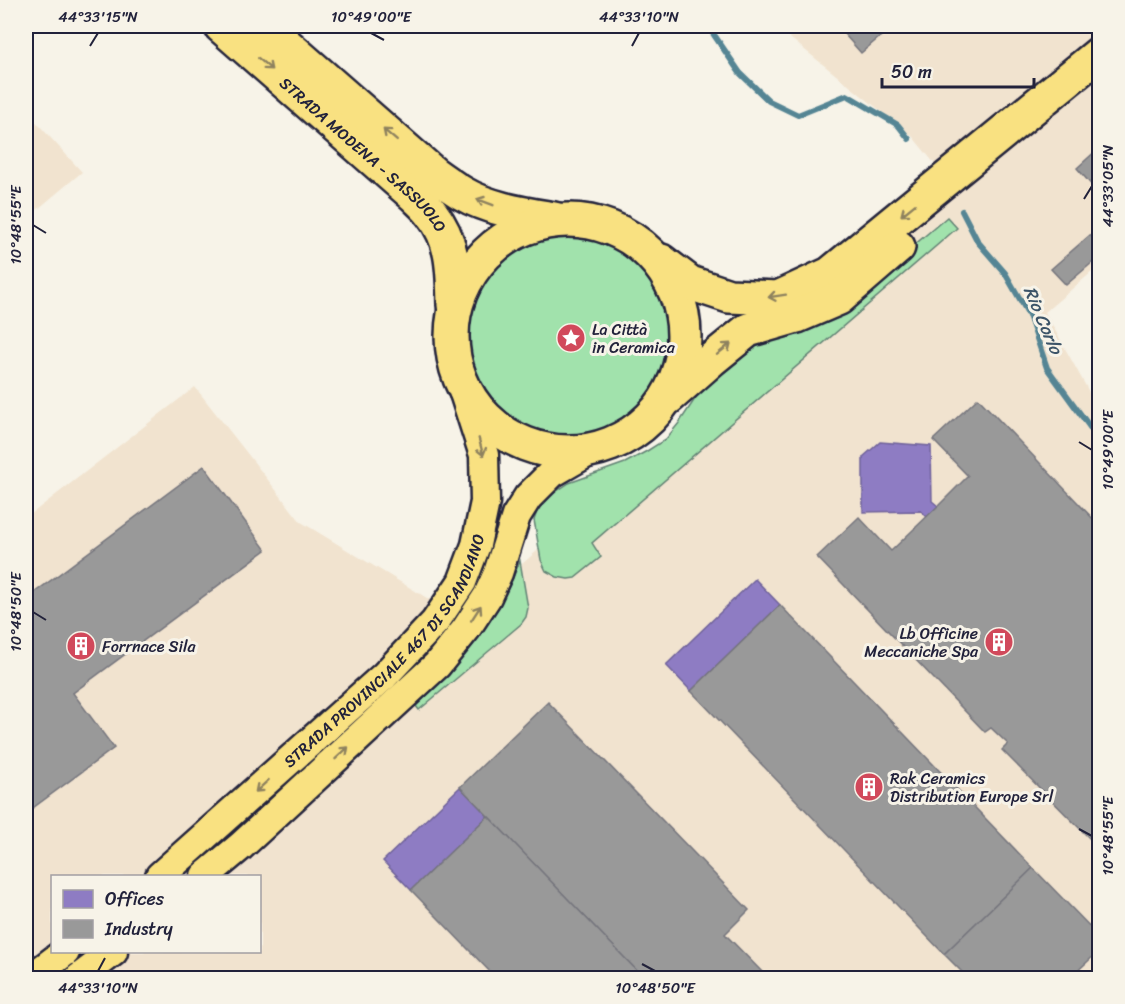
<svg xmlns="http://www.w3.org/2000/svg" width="1125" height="1004" viewBox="0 0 1125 1004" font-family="Sriracha,sans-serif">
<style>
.built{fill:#f1e3cf;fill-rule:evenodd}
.green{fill:#a1e2ac;stroke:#628274;stroke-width:1.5}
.offices{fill:#8e7cc3;stroke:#6e619a;stroke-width:1.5}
.industry{fill:#999;stroke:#75757d;stroke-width:1.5}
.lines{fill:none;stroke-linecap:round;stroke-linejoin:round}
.stream{stroke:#558594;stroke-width:6}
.primary-casing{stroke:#22223b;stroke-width:33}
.highway-casing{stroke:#22223b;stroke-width:38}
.primary{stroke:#f9e181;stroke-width:28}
.highway{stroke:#f9e181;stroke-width:33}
.oneway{stroke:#8e825e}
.ticks{fill:none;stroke:#22223b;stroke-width:2}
.labels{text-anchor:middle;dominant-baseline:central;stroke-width:6;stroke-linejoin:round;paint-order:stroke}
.street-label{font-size:16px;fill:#22223b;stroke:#f7f3e8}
.poi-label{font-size:16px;fill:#22223b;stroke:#f7f3e8;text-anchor:start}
.water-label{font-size:18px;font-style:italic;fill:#3c5468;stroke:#f7f3e8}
.neatline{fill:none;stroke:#22223b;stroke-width:2}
.ticks-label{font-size:15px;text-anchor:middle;fill:#22223b}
</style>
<rect width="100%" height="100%" fill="#f7f3e8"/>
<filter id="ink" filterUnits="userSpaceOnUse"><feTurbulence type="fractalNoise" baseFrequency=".0167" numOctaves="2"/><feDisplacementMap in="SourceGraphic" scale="12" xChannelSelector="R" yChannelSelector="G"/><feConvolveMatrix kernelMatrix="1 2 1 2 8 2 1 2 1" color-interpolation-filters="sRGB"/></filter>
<g filter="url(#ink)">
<!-- built -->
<g class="built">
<path d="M 775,26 L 1099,26 L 1099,266 L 1045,312 L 1099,410 L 1099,978 L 26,978 L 26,518 L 195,387 L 301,522 L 460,618 L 830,296 L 958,192 L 912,136 ZM 52,876 L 260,876 L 260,952 L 52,952 Z"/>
<path d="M 26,111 L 82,172 L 26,219 Z"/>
</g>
<!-- green -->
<g class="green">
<path d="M 947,217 L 957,228 L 592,543 L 601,557 L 575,578 L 568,579 L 557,577 L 546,571 L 541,560 L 534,520 L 538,509 L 551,495 L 569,483 L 625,463 L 647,451 L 666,439 L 679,423 L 707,381 L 753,344 L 844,305 Z"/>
<circle cx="570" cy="336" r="103"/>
<path d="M 520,561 L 528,608 L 526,617 L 521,624 L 419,710 L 416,706 C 445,677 476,647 496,611 C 506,595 513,578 520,561 Z"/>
</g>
<!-- offices -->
<g class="offices">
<path d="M 880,442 L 931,446 L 932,501 L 938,506 L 927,517 L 921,511 L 863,512 L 863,457 Z"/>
<path d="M 755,579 L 780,605 L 691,691 L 666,665 Z"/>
<path d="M 460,787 L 488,816 L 411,890 L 383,861 Z"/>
</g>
<!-- industry -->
<g class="industry">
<path d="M 837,26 L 893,26 L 861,53 Z"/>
<path d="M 1099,148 L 1100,149 L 1100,195 L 1077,168 Z"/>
<path d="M 1090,235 L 1100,246 L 1100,256 L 1066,285 L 1051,269 Z"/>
<path d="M 978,398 L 1100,526 L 1100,849 L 1002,750 L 1008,744 L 991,728 L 985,732 L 817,557 L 859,517 L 891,551 L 938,506 L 968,476 L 933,440 Z"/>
<path d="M 204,466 L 266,550 L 73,693 L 114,748 L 26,813 L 26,599 Z"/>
<path d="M 780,605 L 1033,868 L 944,954 L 691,691 Z"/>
<path d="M 548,702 L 749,910 L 725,934 L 768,978 L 644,978 L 460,787 Z"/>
<path d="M 488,816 L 644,978 L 496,978 L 411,890 Z"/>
<path d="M 1033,868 L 1100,937 L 1100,950 L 1070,978 L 968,978 L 944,954 Z"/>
</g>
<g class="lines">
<!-- stream -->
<g class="stream">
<path d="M 708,26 L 740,73 L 769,101 L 798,115 L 847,95 L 898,125 L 909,139"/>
<path d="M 962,211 L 978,242 L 1005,273 L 1029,315 L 1047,368 L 1100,441"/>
</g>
<!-- primary casing -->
<g class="primary-casing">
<g id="primary">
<path id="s1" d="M 160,876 L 384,676 L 435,622 L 462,582 L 476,545 L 485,502 L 484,455 L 457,371"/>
<path d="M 205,876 L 241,846 L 437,665 L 466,629 L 487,597 L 498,573 L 516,516 L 528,497 L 552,473 L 592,450"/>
<path d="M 31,978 L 65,952"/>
<path d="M 79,978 L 113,952"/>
</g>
</g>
<!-- highway casing -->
<g class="highway-casing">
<g id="highway">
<path id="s2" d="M 221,26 L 415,196 C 421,202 427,207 432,214 C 454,242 453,271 454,305"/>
<path d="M 265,26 L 434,174 C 443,180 452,187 462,193 C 489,209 524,214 554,219"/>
<circle cx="568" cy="336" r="116"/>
<path d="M 661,261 L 690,283 L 729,296 L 778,298 L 830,274 L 1100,53"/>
<path d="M 669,397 L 711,360 L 748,330 L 797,316 L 839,298 L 898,247"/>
</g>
</g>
<!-- primary -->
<use href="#primary" class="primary"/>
<!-- highway -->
<use href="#highway" class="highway"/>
</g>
<!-- one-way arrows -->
<defs><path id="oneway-shaft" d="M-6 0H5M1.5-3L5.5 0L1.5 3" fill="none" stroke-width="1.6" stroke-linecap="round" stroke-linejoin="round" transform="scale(1.5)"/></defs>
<g class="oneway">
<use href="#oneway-shaft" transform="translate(265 64) rotate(41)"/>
<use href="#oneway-shaft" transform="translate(390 135) rotate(-139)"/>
<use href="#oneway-shaft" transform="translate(485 202) rotate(-159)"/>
<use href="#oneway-shaft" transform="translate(908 210) rotate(141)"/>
<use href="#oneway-shaft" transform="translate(777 296) rotate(171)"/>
<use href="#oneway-shaft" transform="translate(724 349) rotate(-39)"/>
<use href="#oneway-shaft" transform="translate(481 447) rotate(75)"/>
<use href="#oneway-shaft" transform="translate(476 613) rotate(-57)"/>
<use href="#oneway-shaft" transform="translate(342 753) rotate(-43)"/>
<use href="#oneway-shaft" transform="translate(262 786) rotate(138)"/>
</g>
</g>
<!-- ticks -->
<path class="ticks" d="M 371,33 L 384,40M 90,46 L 98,33M 632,46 L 639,33M 1084,199 L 1092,186M 33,225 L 46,233M 1079,442 L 1092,450M 33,612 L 46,620M 1079,829 L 1092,836M 642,964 L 655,971M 98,971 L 105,958"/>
<!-- icons -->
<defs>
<g id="sight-disc" transform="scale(1.5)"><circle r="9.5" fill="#d1495b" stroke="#f7f3e8"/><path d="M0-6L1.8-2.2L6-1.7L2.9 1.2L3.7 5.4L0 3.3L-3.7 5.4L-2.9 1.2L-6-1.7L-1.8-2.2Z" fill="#fff"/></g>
<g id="building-disc" transform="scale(1.5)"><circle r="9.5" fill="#d1495b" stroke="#f7f3e8"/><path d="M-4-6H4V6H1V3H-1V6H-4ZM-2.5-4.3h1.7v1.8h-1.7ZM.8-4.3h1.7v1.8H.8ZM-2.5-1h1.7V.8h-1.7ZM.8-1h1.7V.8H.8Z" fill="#fff"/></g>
</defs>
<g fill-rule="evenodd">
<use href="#sight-disc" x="571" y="338"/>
<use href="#building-disc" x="999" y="642"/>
<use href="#building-disc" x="81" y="646"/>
<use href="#building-disc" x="869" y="787"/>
</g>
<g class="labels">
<!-- street labels -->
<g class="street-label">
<text stroke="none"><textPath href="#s2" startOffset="192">STRADA MODENA - SASSUOLO</textPath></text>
<text stroke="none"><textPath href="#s1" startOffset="321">STRADA PROVINCIALE 467 DI SCANDIANO</textPath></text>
</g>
<!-- poi labels -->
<g class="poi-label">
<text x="592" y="329">La Città<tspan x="592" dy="18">in Ceramica</tspan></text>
<text x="978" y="633" text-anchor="end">Lb Officine<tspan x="978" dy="18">Meccaniche Spa</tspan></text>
<text x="102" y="646">Forrnace Sila</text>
<text x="890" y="778">Rak Ceramics<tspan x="890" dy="18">Distribution Europe Srl</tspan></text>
</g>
<!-- water labels -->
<g class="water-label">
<text transform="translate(1043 320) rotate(67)">Rio Corlo</text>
</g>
</g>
<!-- margin -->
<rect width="1125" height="1004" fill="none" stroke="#f7f3e8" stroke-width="66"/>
<!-- legend -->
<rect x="51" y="875" width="210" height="78" fill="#f7f3e8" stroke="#a29fa3" stroke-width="1.5"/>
<rect x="63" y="890" width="30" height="18" fill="#8e7cc3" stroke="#a29fa3" stroke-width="1.5"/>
<text x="105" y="905" font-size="18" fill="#22223b">Offices</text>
<rect x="63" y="920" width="30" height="18" fill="#999999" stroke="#a29fa3" stroke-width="1.5"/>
<text x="105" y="935" font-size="18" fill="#22223b">Industry</text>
<!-- scale -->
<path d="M882 78v9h152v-9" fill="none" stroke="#22223b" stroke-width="3"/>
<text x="891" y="78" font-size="18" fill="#22223b" stroke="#f7f3e8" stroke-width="4.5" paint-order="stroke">50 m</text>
<rect x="33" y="33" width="1059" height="938" class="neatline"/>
<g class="ticks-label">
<text x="98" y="22">44°33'15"N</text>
<text x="371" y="22">10°49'00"E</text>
<text x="639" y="22">44°33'10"N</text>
<text transform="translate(1108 186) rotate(-90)" y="5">44°33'05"N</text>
<text transform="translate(16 225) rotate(-90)" y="5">10°48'55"E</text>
<text transform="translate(1108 450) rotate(-90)" y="5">10°49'00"E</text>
<text transform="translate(16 612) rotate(-90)" y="5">10°48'50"E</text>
<text transform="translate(1108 836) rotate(-90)" y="5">10°48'55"E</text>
<text x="98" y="993">44°33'10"N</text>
<text x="655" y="993">10°48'50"E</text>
</g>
</svg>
